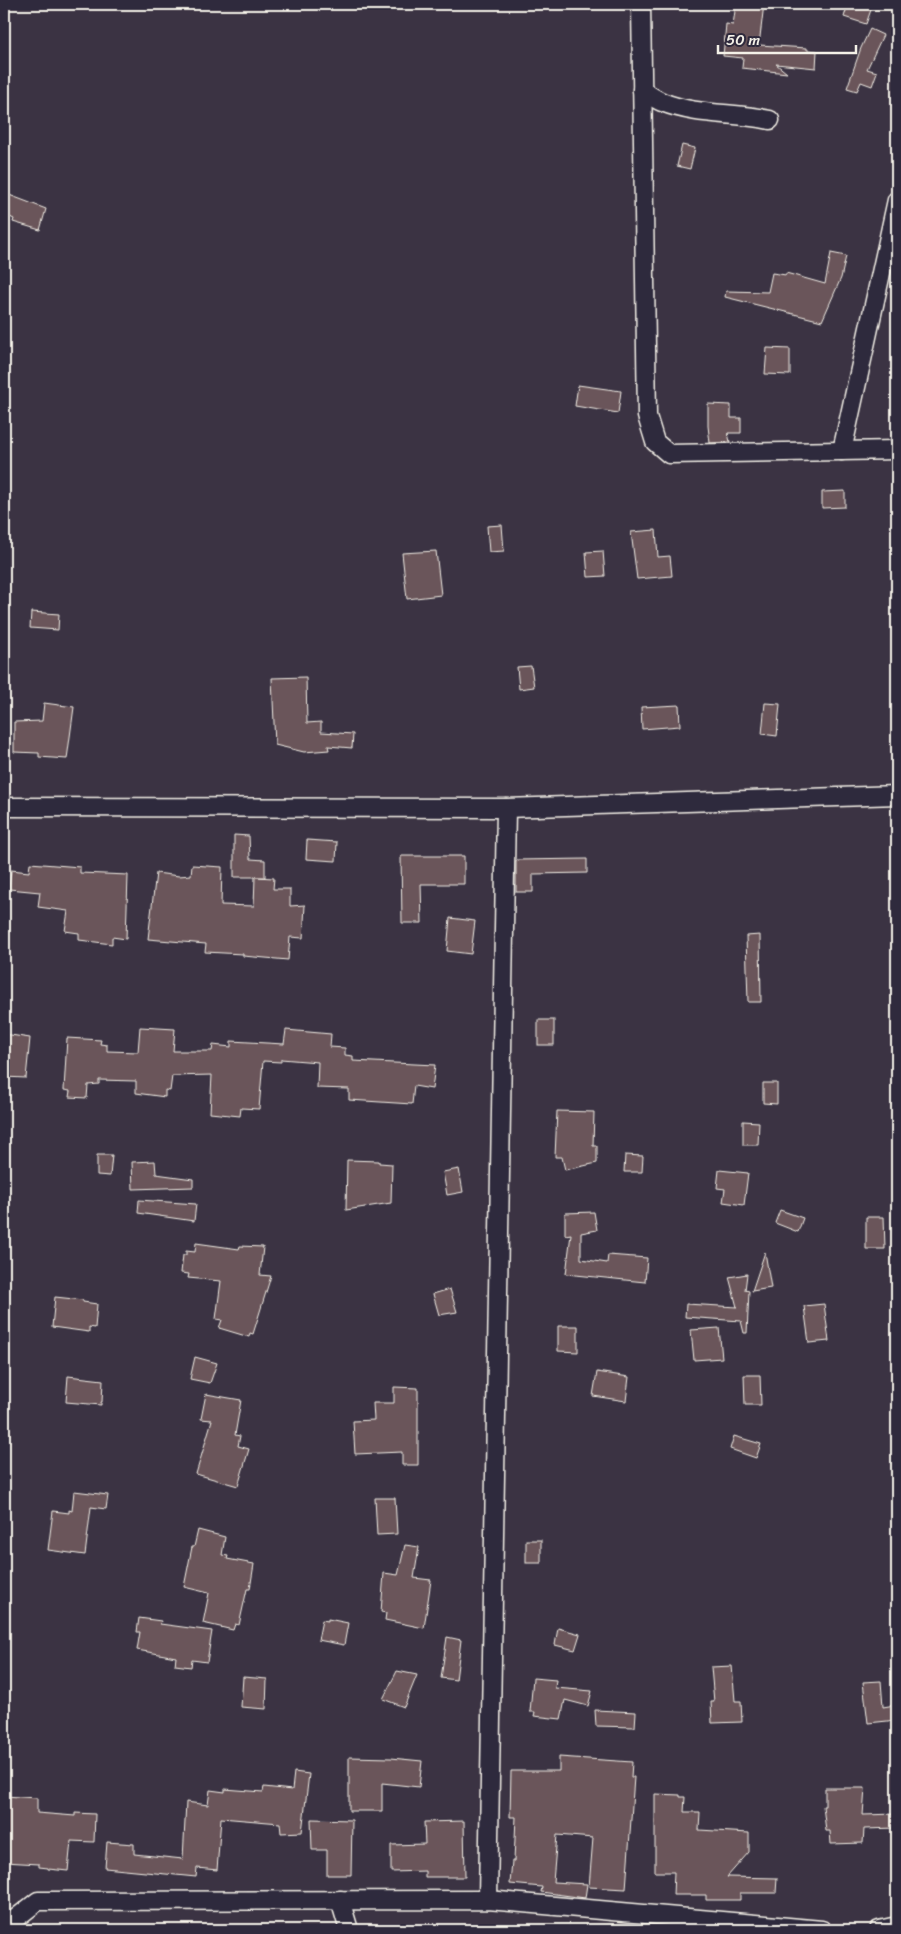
<svg xmlns="http://www.w3.org/2000/svg" width="901" height="1934" viewBox="0 0 901 1934" font-family="Sriracha,sans-serif">
<style>
.building{fill:#6b555a;stroke:#f4f1e8}
.lines{fill:none;stroke-linecap:round;stroke-linejoin:round}
.minor-casing{stroke:#f4f1e8;stroke-width:21}
.minor{stroke:#2f2a3d;stroke-width:18}
</style>
<rect width="100%" height="100%" fill="#3b3343"/>
<filter id="ink" filterUnits="userSpaceOnUse"><feTurbulence type="fractalNoise" baseFrequency=".02" numOctaves="2"/><feDisplacementMap in="SourceGraphic" scale="10" xChannelSelector="R" yChannelSelector="G"/><feConvolveMatrix kernelMatrix="1 2 1 2 8 2 1 2 1" color-interpolation-filters="sRGB"/></filter>
<g filter="url(#ink)">
<!-- building -->
<g class="building">
<path d="M 736,4 L 764,4 L 759,45 L 807,48 L 807,50 L 817,51 L 816,68 L 776,64 L 787,73 L 742,68 L 743,58 L 723,56 L 726,24 L 733,25 Z"/>
<path d="M 848,4 L 873,4 L 866,24 L 844,17 Z"/>
<path d="M 870,29 L 883,35 L 867,69 L 877,72 L 872,86 L 861,82 L 857,91 L 847,88 L 861,48 Z"/>
<path d="M 682,145 L 695,148 L 690,169 L 677,166 Z"/>
<path d="M 4,193 L 46,209 L 40,230 L 13,222 L 14,219 L 4,214 Z"/>
<path d="M 831,253 L 846,256 L 841,278 L 822,321 L 725,297 L 726,291 L 768,292 L 772,273 L 786,275 L 786,273 L 825,284 Z"/>
<path d="M 767,348 L 790,349 L 790,375 L 765,374 Z"/>
<path d="M 578,385 L 621,391 L 618,413 L 575,406 Z"/>
<path d="M 708,404 L 731,405 L 731,418 L 741,418 L 741,433 L 728,433 L 730,442 L 710,443 L 708,426 Z"/>
<path d="M 845,491 L 845,507 L 822,508 L 822,492 Z"/>
<path d="M 502,525 L 504,551 L 489,552 L 487,526 Z"/>
<path d="M 656,530 L 658,557 L 670,556 L 672,576 L 637,579 L 631,532 Z"/>
<path d="M 436,551 L 441,595 L 407,599 L 402,553 Z"/>
<path d="M 603,551 L 605,576 L 588,577 L 586,552 Z"/>
<path d="M 31,612 L 59,614 L 58,630 L 30,628 Z"/>
<path d="M 531,666 L 534,687 L 519,689 L 517,667 Z"/>
<path d="M 306,677 L 307,723 L 321,722 L 321,732 L 353,734 L 352,748 L 328,746 L 329,750 L 304,752 L 275,745 L 272,678 Z"/>
<path d="M 44,703 L 74,707 L 67,759 L 39,757 L 39,753 L 14,752 L 14,722 L 42,721 Z"/>
<path d="M 765,703 L 780,704 L 777,736 L 762,734 Z"/>
<path d="M 679,705 L 680,726 L 642,729 L 641,707 Z"/>
<path d="M 234,835 L 249,836 L 250,859 L 265,860 L 265,877 L 234,877 Z"/>
<path d="M 307,840 L 337,842 L 336,861 L 306,859 Z"/>
<path d="M 401,856 L 464,856 L 464,884 L 421,884 L 422,923 L 402,923 Z"/>
<path d="M 587,859 L 587,873 L 533,874 L 533,892 L 516,892 L 516,860 Z"/>
<path d="M 30,863 L 80,867 L 80,873 L 128,875 L 126,939 L 112,937 L 112,944 L 79,940 L 79,933 L 65,931 L 68,911 L 38,907 L 40,892 L 9,889 L 11,870 L 29,872 Z"/>
<path d="M 192,865 L 222,867 L 221,905 L 254,906 L 255,877 L 274,878 L 273,889 L 290,889 L 290,906 L 305,905 L 303,938 L 290,937 L 288,960 L 243,956 L 243,954 L 205,952 L 206,944 L 148,939 L 156,873 L 179,876 L 191,875 Z"/>
<path d="M 450,918 L 475,921 L 471,954 L 447,951 Z"/>
<path d="M 760,935 L 761,1002 L 748,1002 L 746,936 Z"/>
<rect x="538" y="1020" width="16" height="25"/>
<path d="M 140,1027 L 175,1029 L 173,1051 L 212,1051 L 213,1045 L 231,1047 L 231,1041 L 284,1044 L 286,1030 L 331,1034 L 330,1047 L 345,1048 L 345,1055 L 353,1056 L 353,1061 L 435,1065 L 432,1089 L 414,1086 L 412,1104 L 349,1100 L 349,1089 L 317,1088 L 318,1062 L 281,1059 L 281,1062 L 263,1061 L 259,1109 L 241,1108 L 240,1116 L 210,1113 L 212,1075 L 172,1076 L 170,1091 L 165,1090 L 165,1097 L 136,1093 L 136,1081 L 99,1080 L 99,1084 L 88,1085 L 87,1098 L 69,1097 L 70,1091 L 64,1090 L 67,1038 L 101,1040 L 100,1044 L 107,1045 L 107,1051 L 138,1052 Z"/>
<path d="M 4,1034 L 30,1038 L 26,1078 L 4,1077 Z"/>
<path d="M 763,1083 L 777,1083 L 777,1104 L 763,1103 Z"/>
<path d="M 557,1111 L 594,1112 L 593,1146 L 597,1146 L 597,1163 L 565,1170 L 562,1157 L 555,1157 Z"/>
<path d="M 743,1121 L 759,1122 L 758,1145 L 743,1145 Z"/>
<path d="M 97,1155 L 112,1155 L 110,1176 L 97,1175 Z"/>
<path d="M 625,1155 L 643,1156 L 642,1172 L 624,1172 Z"/>
<path d="M 347,1160 L 379,1161 L 379,1163 L 392,1164 L 391,1203 L 346,1210 Z"/>
<path d="M 155,1161 L 156,1174 L 193,1179 L 193,1187 L 133,1189 L 132,1162 Z"/>
<path d="M 459,1169 L 463,1192 L 447,1195 L 443,1172 Z"/>
<path d="M 719,1170 L 748,1173 L 744,1205 L 723,1202 L 725,1189 L 717,1188 Z"/>
<path d="M 139,1200 L 196,1204 L 194,1221 L 138,1213 Z"/>
<path d="M 780,1210 L 803,1218 L 798,1232 L 775,1223 Z"/>
<path d="M 594,1212 L 597,1230 L 581,1233 L 581,1259 L 607,1263 L 608,1255 L 647,1258 L 645,1282 L 566,1274 L 571,1234 L 565,1235 L 565,1213 Z"/>
<path d="M 866,1217 L 884,1217 L 885,1249 L 866,1249 Z"/>
<path d="M 196,1243 L 239,1249 L 240,1246 L 263,1247 L 260,1275 L 271,1276 L 253,1334 L 250,1333 L 249,1337 L 219,1328 L 222,1320 L 216,1319 L 221,1281 L 188,1278 L 189,1274 L 181,1273 L 183,1255 L 186,1255 L 186,1251 L 195,1252 Z"/>
<path d="M 765,1252 L 771,1288 L 752,1291 Z"/>
<path d="M 747,1274 L 745,1290 L 749,1291 L 747,1333 L 744,1333 L 741,1321 L 685,1317 L 686,1304 L 737,1307 L 729,1277 Z"/>
<path d="M 450,1289 L 457,1312 L 439,1315 L 433,1294 Z"/>
<path d="M 55,1297 L 83,1300 L 83,1302 L 97,1304 L 95,1328 L 89,1327 L 89,1332 L 52,1327 Z"/>
<path d="M 824,1304 L 829,1341 L 809,1343 L 804,1306 Z"/>
<path d="M 558,1326 L 578,1326 L 578,1352 L 558,1351 Z"/>
<path d="M 719,1328 L 722,1358 L 694,1360 L 691,1330 Z"/>
<path d="M 195,1357 L 217,1363 L 210,1383 L 190,1379 Z"/>
<path d="M 597,1372 L 629,1377 L 626,1401 L 593,1396 Z"/>
<path d="M 744,1375 L 760,1375 L 761,1405 L 745,1405 Z"/>
<path d="M 68,1376 L 103,1380 L 102,1402 L 101,1402 L 101,1405 L 66,1402 Z"/>
<path d="M 394,1387 L 418,1388 L 418,1465 L 402,1465 L 402,1452 L 355,1454 L 353,1421 L 374,1420 L 373,1403 L 394,1403 Z"/>
<path d="M 206,1394 L 241,1400 L 235,1435 L 240,1436 L 238,1446 L 249,1449 L 238,1486 L 196,1474 L 212,1420 L 201,1419 Z"/>
<path d="M 734,1436 L 761,1444 L 756,1458 L 730,1449 Z"/>
<path d="M 74,1491 L 108,1495 L 106,1509 L 91,1507 L 85,1555 L 48,1550 L 53,1511 L 69,1513 L 69,1510 L 72,1511 Z"/>
<path d="M 375,1498 L 395,1498 L 397,1534 L 377,1535 Z"/>
<path d="M 198,1530 L 225,1537 L 222,1555 L 228,1556 L 227,1559 L 254,1564 L 250,1589 L 247,1589 L 239,1625 L 235,1624 L 233,1630 L 203,1623 L 209,1593 L 184,1587 L 192,1547 L 194,1547 Z"/>
<rect x="526" y="1540" width="15" height="23"/>
<path d="M 405,1545 L 419,1547 L 414,1578 L 431,1580 L 424,1628 L 385,1620 L 386,1613 L 381,1612 L 384,1573 L 398,1575 Z"/>
<path d="M 139,1618 L 161,1621 L 160,1624 L 212,1631 L 207,1662 L 192,1660 L 191,1667 L 175,1665 L 176,1657 L 137,1650 L 140,1632 L 137,1632 Z"/>
<path d="M 328,1619 L 348,1623 L 344,1645 L 318,1640 L 322,1620 L 328,1621 Z"/>
<path d="M 558,1628 L 580,1634 L 575,1650 L 555,1645 Z"/>
<path d="M 447,1637 L 461,1640 L 456,1680 L 441,1678 Z"/>
<path d="M 732,1666 L 735,1701 L 741,1701 L 742,1722 L 712,1723 L 711,1702 L 714,1702 L 711,1667 Z"/>
<path d="M 397,1671 L 417,1675 L 404,1707 L 383,1699 Z"/>
<path d="M 243,1677 L 267,1679 L 266,1709 L 241,1707 Z"/>
<path d="M 533,1678 L 556,1680 L 555,1688 L 592,1691 L 588,1706 L 565,1700 L 561,1719 L 534,1716 L 535,1712 L 530,1712 Z"/>
<path d="M 881,1681 L 883,1707 L 895,1705 L 897,1720 L 868,1723 L 863,1682 Z"/>
<path d="M 595,1710 L 636,1712 L 635,1727 L 596,1726 Z"/>
<path d="M 349,1757 L 391,1758 L 422,1761 L 419,1787 L 382,1783 L 382,1811 L 349,1811 Z"/>
<path d="M 559,1757 L 632,1762 L 631,1777 L 634,1777 L 626,1889 L 589,1887 L 593,1838 L 557,1835 L 553,1882 L 587,1884 L 585,1898 L 541,1892 L 542,1887 L 510,1884 L 512,1861 L 514,1861 L 516,1817 L 510,1817 L 511,1771 L 559,1771 Z"/>
<path d="M 294,1772 L 309,1774 L 302,1832 L 281,1833 L 280,1823 L 221,1818 L 217,1870 L 197,1868 L 196,1877 L 105,1868 L 107,1842 L 134,1844 L 134,1854 L 183,1859 L 186,1802 L 208,1805 L 210,1790 L 225,1792 L 225,1789 L 263,1792 L 264,1787 L 292,1790 Z"/>
<path d="M 825,1788 L 865,1788 L 863,1815 L 897,1814 L 897,1828 L 864,1829 L 863,1843 L 831,1844 L 830,1831 L 826,1831 L 823,1806 L 825,1806 Z"/>
<path d="M 655,1794 L 680,1795 L 680,1797 L 685,1797 L 684,1812 L 700,1812 L 699,1830 L 749,1833 L 749,1852 L 727,1877 L 777,1878 L 776,1893 L 740,1893 L 740,1900 L 706,1900 L 706,1895 L 673,1895 L 674,1872 L 655,1872 Z"/>
<path d="M 4,1796 L 37,1798 L 37,1813 L 75,1816 L 75,1813 L 95,1814 L 94,1842 L 71,1841 L 68,1871 L 48,1869 L 48,1868 L 39,1867 L 39,1864 L 4,1862 Z"/>
<path d="M 311,1819 L 352,1820 L 351,1875 L 327,1875 L 327,1850 L 312,1850 Z"/>
<path d="M 464,1821 L 465,1877 L 425,1877 L 425,1871 L 391,1872 L 391,1845 L 425,1844 L 424,1822 Z"/>
</g>
<g class="lines">
<!-- minor casing -->
<g class="minor-casing">
<g id="minor">
<path d="M 641,4 L 647,416 L 655,442 L 669,454 L 897,450"/>
<path d="M 642,90 C 648,94 655,99 662,102 C 697,116 735,112 770,120"/>
<path d="M 842,451 L 897,200"/>
<path d="M 4,807 L 506,808 L 897,795"/>
<path d="M 340,1900 L 349,1930"/>
<path d="M 488,1900 L 506,808"/>
<path d="M 14,1930 L 15,1919 L 38,1901 L 488,1900 L 822,1930"/>
<path d="M 879,1930 L 897,1926"/>
</g>
</g>
<!-- minor -->
<use href="#minor" class="minor"/>
</g>
</g>
<!-- margin -->
<rect width="901" height="1934" fill="none" stroke="#2f2a3d" stroke-width="20"/>
<rect x="10" y="10" width="881" height="1914" fill="none" stroke="#f4f1e8" stroke-width="2" filter="url(#ink)"/>
<!-- scale -->
<path d="M718 45v8h138v-8" fill="none" stroke="#f4f1e8" stroke-width="2.5"/>
<text x="726" y="45" font-size="15" fill="#f4f1e8" stroke="#2f2a3d" stroke-width="4" paint-order="stroke">50 m</text>
</svg>
